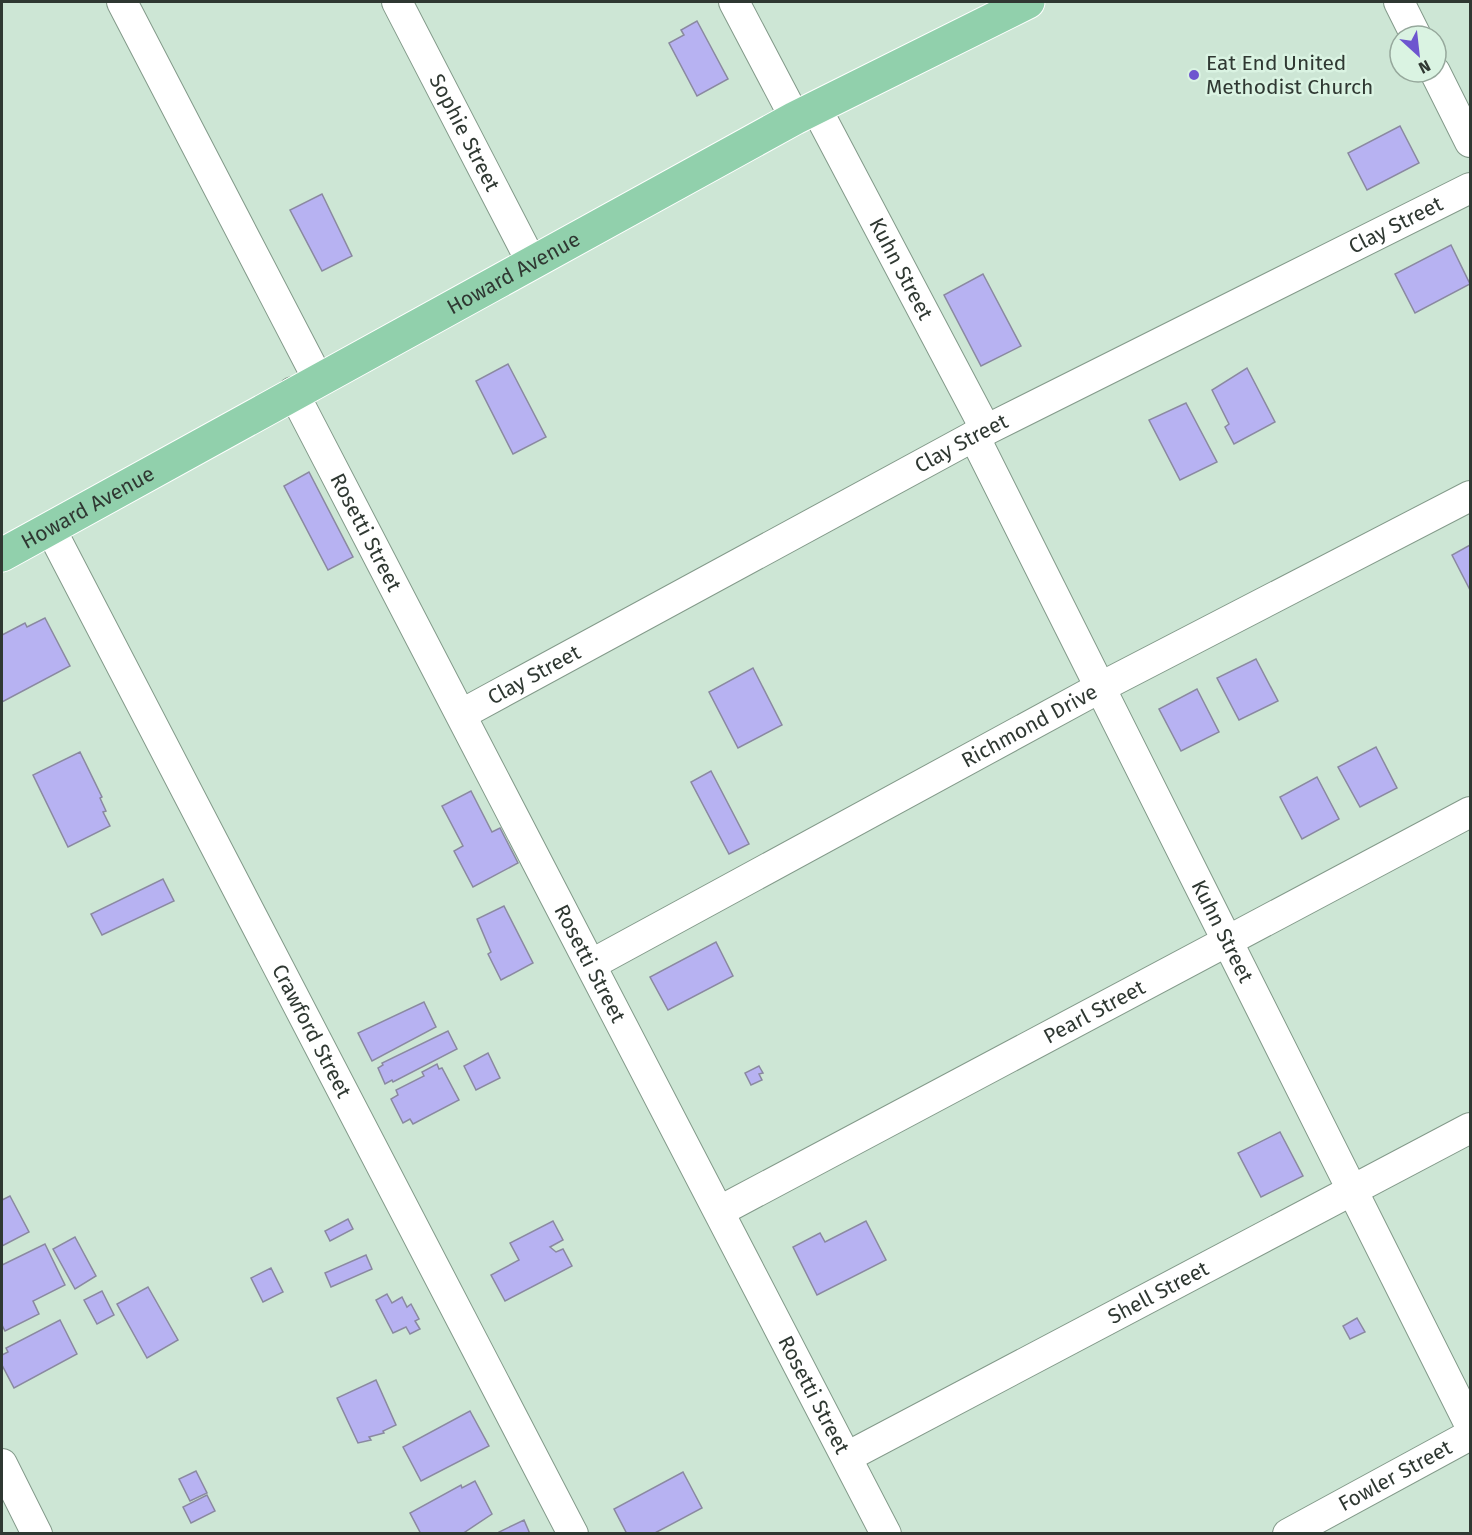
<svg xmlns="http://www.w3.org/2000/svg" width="1472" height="1535" viewBox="0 0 1472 1535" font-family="'Fira Sans',sans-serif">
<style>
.building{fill:#b7b2f2;stroke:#8a89a0;stroke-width:1.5}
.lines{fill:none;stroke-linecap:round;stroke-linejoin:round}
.minor-casing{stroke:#839a8a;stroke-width:32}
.major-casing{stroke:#fff;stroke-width:35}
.minor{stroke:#fff;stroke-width:30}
.major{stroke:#91d0ac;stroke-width:33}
.poi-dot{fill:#6d55cf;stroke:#daf3e2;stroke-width:2}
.labels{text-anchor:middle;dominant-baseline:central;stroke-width:5;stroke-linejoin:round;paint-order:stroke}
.poi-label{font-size:21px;fill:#2f3832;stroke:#daf3e2;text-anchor:start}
.street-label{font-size:21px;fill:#2f3832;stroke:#daf3e2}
</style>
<rect width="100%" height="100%" fill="#cde6d5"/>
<!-- building -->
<g class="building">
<path d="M 697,21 L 728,79 L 697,96 L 669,43 L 684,35 L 681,30 Z"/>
<path d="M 1400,126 L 1419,163 L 1367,190 L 1348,153 Z"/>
<path d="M 322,194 L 352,256 L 322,271 L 290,210 Z"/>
<path d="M 1451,245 L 1470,284 L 1415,313 L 1395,274 Z"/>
<path d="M 983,274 L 1021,346 L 981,366 L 944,295 Z"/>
<path d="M 508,364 L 546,437 L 513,454 L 476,381 Z"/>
<path d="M 1247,368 L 1275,422 L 1234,444 L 1225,427 L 1229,424 L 1212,390 Z"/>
<path d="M 1186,403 L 1217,462 L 1180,480 L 1149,420 Z"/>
<path d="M 309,472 L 353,557 L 328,570 L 284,486 Z"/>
<path d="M 1470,545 L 1470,590 L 1452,555 Z"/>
<path d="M 45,618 L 70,666 L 2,702 L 2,635 L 25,623 L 27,627 Z"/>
<path d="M 1256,659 L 1278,701 L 1239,720 L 1217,678 Z"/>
<path d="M 753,668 L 782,725 L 738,748 L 709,692 Z"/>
<path d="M 1197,689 L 1219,732 L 1181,751 L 1159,709 Z"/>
<path d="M 1376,747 L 1397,788 L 1360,807 L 1338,767 Z"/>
<path d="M 80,752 L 102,797 L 100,798 L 106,811 L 103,812 L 110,826 L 68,847 L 33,775 Z"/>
<path d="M 711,771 L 749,844 L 729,854 L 691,782 Z"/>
<path d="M 1317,777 L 1339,819 L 1302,839 L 1280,797 Z"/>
<path d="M 471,791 L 492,832 L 500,828 L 518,863 L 473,887 L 454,851 L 463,846 L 442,806 Z"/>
<path d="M 163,879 L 174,901 L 102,935 L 91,914 Z"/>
<path d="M 504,906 L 533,963 L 501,980 L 488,954 L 491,952 L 477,919 Z"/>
<path d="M 716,942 L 733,976 L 668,1010 L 650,977 Z"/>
<path d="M 424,1002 L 436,1027 L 372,1061 L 358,1033 Z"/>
<path d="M 448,1031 L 457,1049 L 393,1082 L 392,1080 L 385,1084 L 378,1068 L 383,1065 L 382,1063 Z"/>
<path d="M 488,1053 L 500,1078 L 476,1090 L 464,1066 Z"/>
<path d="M 437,1064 L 439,1069 L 442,1068 L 459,1100 L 413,1124 L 410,1119 L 403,1123 L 391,1099 L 398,1095 L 396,1090 L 424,1076 L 422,1072 Z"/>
<path d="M 759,1066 L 763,1073 L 759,1074 L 762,1080 L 751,1085 L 745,1073 Z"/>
<path d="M 1280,1132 L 1303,1176 L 1261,1197 L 1238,1153 Z"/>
<path d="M 10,1196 L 29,1232 L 2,1246 L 2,1200 Z"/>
<path d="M 348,1219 L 353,1229 L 330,1241 L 325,1231 Z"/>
<path d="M 553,1221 L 563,1240 L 550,1247 L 556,1252 L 563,1249 L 572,1266 L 505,1301 L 491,1275 L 519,1260 L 510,1243 Z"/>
<path d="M 866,1221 L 886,1260 L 817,1295 L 793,1247 L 820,1233 L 825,1242 Z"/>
<path d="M 75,1237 L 96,1276 L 75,1289 L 53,1249 Z"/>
<path d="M 45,1244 L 65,1285 L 33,1301 L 39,1314 L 5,1331 L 2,1325 L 2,1265 Z"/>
<path d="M 366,1255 L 372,1269 L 331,1287 L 325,1273 Z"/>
<path d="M 271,1268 L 283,1292 L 263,1302 L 251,1278 Z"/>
<path d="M 148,1287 L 178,1340 L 147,1358 L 117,1304 Z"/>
<path d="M 102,1291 L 114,1315 L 97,1324 L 84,1300 Z"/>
<path d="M 387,1294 L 392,1303 L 402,1297 L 407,1307 L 411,1304 L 419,1319 L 415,1321 L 420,1329 L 410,1334 L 406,1327 L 393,1333 L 376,1300 Z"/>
<path d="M 1357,1318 L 1365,1332 L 1350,1339 L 1343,1326 Z"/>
<path d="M 60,1320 L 77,1354 L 14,1388 L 2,1365 L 2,1355 L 8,1352 L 6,1348 Z"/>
<path d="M 376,1380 L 396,1425 L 383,1431 L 384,1433 L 369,1437 L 371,1440 L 358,1443 L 337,1398 Z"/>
<path d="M 470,1411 L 489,1446 L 421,1481 L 403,1447 Z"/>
<path d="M 196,1471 L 207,1493 L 190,1501 L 179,1479 Z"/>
<path d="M 683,1472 L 702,1508 L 653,1534 L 627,1534 L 614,1509 Z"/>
<path d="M 475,1481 L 492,1514 L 462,1534 L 421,1534 L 410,1513 L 461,1485 L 462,1488 Z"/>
<path d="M 207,1495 L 215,1511 L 191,1523 L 183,1507 Z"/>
<path d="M 524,1520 L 530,1534 L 500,1534 L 499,1532 Z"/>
</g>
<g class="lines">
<!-- minor casing -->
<g class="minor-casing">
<g id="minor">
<path d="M 122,2 L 318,379"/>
<path id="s1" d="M 397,2 L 532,263"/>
<path d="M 734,2 L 795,118"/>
<path d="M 1399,2 L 1416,36"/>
<path d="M 1435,72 L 1470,142"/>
<path id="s2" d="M 816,108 L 986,430"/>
<path id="s3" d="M 293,392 L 886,1534"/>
<path id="s4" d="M 974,436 L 1470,1425"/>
<path id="s5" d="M 50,528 L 573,1534"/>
<path id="s6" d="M 462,714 L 974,436 L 1470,188"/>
<path id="s7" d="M 592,964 L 1101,687 L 1470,496"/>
<path id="s8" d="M 720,1211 L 1470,812"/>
<path id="s9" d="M 847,1457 L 1470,1128"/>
<path d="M 2,1464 L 37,1534"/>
<path id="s10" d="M 1288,1534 L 1470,1435"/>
</g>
</g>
<!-- major casing -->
<g class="major-casing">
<g id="major">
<path id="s11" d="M 2,555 L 795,118 L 1028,2"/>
</g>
</g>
<!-- minor -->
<use href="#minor" class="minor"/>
<!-- major -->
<use href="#major" class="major"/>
</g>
<!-- markers -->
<circle class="poi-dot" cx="1194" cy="75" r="6"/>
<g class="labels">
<!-- poi labels -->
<g class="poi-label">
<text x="1206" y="63">Eat End United<tspan x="1206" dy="24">Methodist Church</tspan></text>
</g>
<!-- street labels -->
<g class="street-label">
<text stroke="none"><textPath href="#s1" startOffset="147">Sophie Street</textPath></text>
<text stroke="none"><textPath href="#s6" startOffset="1054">Clay Street</textPath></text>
<text stroke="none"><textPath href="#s2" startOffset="182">Kuhn Street</textPath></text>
<text stroke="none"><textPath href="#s11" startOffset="584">Howard Avenue</textPath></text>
<text stroke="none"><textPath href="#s6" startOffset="568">Clay Street</textPath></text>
<text stroke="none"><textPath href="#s11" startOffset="98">Howard Avenue</textPath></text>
<text stroke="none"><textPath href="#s3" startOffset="158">Rosetti Street</textPath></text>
<text stroke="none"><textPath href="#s6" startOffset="82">Clay Street</textPath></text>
<text stroke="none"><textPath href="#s7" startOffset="498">Richmond Drive</textPath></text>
<text stroke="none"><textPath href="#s4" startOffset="554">Kuhn Street</textPath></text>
<text stroke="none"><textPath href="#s3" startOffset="644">Rosetti Street</textPath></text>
<text stroke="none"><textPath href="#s8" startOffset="424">Pearl Street</textPath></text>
<text stroke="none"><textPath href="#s5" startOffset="567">Crawford Street</textPath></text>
<text stroke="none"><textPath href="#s9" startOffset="352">Shell Street</textPath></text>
<text stroke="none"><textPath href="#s3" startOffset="1130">Rosetti Street</textPath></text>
<text stroke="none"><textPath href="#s10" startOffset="122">Fowler Street</textPath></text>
</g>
</g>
<!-- border -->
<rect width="1472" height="1535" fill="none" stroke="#2f3832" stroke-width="6"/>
<!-- north arrow -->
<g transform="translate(1418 54) rotate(153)"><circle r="28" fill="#daf3e2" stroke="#96a89c" stroke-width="1.5"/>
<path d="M0-4.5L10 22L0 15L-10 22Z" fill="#6d55cf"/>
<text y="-9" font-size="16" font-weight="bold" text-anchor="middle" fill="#2f3832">N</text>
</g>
</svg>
